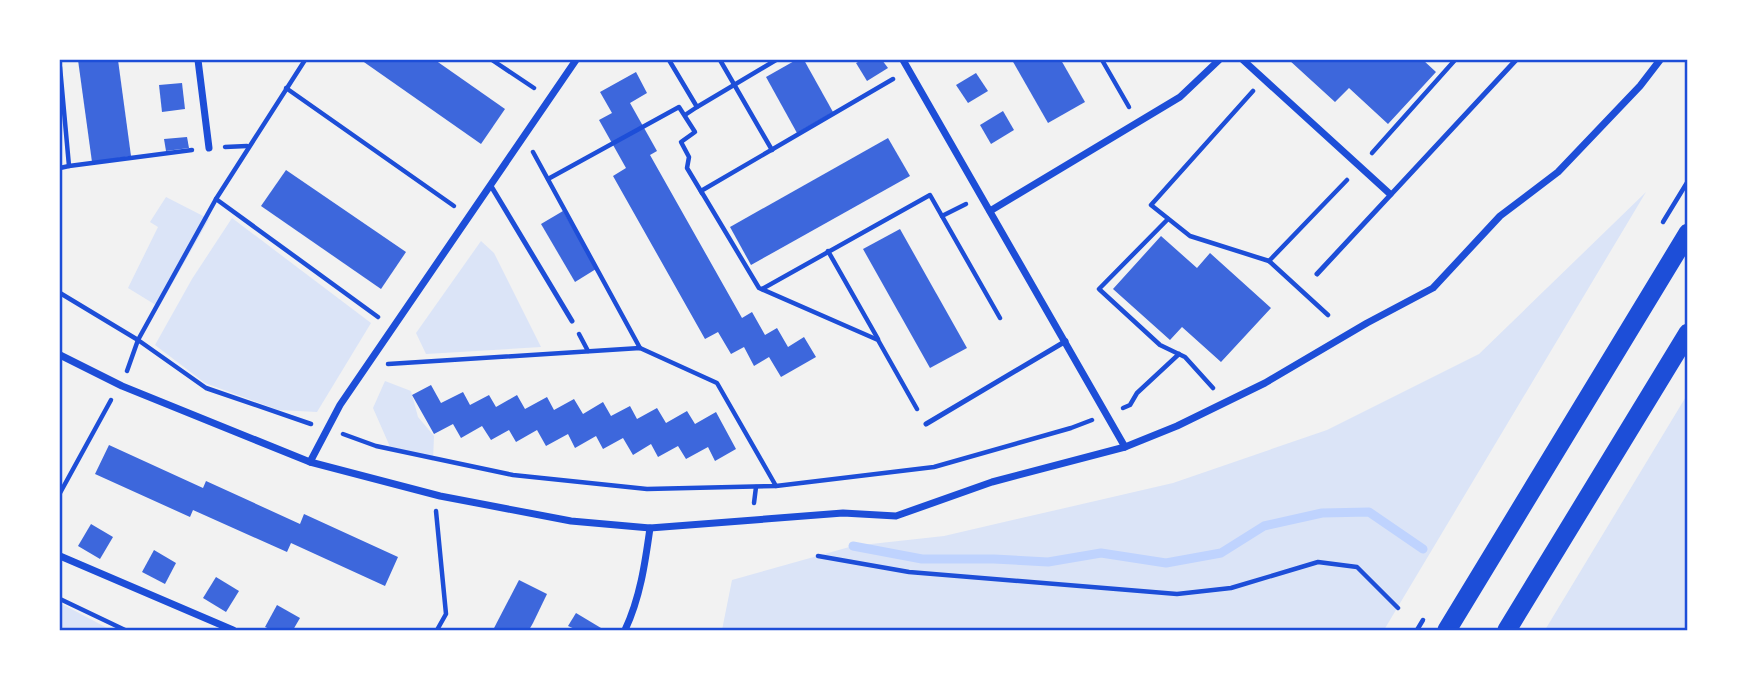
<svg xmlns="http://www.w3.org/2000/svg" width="1747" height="690" viewBox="0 0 1747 690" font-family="Manrope,sans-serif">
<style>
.green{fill:#dbe4f7}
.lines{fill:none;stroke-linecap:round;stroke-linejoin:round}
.stream{stroke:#bfd3fe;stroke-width:9}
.building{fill:#3d67dc}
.path{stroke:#1d4ed8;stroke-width:4.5}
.service{stroke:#1d4ed8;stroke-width:5}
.minor{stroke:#1d4ed8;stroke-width:7}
.trunk{stroke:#1d4ed8;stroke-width:19}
.neatline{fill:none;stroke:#1d4ed8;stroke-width:2.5}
</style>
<rect width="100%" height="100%" fill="#f2f2f2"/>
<!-- green -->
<g class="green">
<path d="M 1646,192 L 1384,630 L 722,630 L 732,580 L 853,546 L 944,536 L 1173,483 L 1327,430 L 1479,354 Z"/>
<path d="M 166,197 L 209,219 L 159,307 L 128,288 L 158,227 L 150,222 Z"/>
<path d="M 232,218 L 371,323 L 317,412 L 278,410 L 205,383 L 155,345 L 192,279 Z"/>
<path d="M 481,241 L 494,253 L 541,347 L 426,354 L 416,333 Z"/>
<path d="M 385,381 L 411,391 L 418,417 L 434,436 L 433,461 L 391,449 L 373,408 Z"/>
<path d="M 1687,395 L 1687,630 L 1544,630 L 1545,630 Z"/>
<path d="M 60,603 L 111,630 L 60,630 Z"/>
</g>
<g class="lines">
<!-- stream -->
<path class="stream" d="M 853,546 L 922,559 L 994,559 L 1048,562 L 1101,553 L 1166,563 L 1221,553 L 1264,526 L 1322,513 L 1369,512 L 1423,549"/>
</g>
<!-- building -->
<g class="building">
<path d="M 78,60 L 118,60 L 131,156 L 92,162 Z"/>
<path d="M 361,60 L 435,60 L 505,109 L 481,144 Z"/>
<path d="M 796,60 L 804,60 L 833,112 L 797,133 L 766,77 Z"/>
<path d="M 862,60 L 882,60 L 888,68 L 867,81 L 856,63 Z"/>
<path d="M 1012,60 L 1061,60 L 1085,102 L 1048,123 Z"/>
<path d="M 1289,60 L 1423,60 L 1436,72 L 1388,124 L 1349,88 L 1335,102 Z"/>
<path d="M 636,72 L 647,93 L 630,103 L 657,151 L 650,155 L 742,318 L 752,312 L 765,335 L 777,328 L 788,347 L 804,337 L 816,357 L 781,377 L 769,357 L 754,366 L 744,347 L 731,354 L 718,332 L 705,339 L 613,176 L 626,168 L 599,120 L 612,113 L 600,92 Z"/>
<path d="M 976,73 L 988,91 L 968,103 L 956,85 Z"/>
<path d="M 182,83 L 185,109 L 162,112 L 159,85 Z"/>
<path d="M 1003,111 L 1014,130 L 991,144 L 980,125 Z"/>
<path d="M 187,137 L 189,148 L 166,151 L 164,139 Z"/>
<path d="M 888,138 L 910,176 L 751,265 L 730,227 Z"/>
<path d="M 286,170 L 406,252 L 381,289 L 261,206 Z"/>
<path d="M 563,211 L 596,269 L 575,282 L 541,224 Z"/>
<path d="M 900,229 L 967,348 L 930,368 L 863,249 Z"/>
<path d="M 1161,236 L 1197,268 L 1210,253 L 1271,308 L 1221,362 L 1182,327 L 1170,340 L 1113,289 Z"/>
<path d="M 431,385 L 441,403 L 463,392 L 470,405 L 489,395 L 496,407 L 517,395 L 525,409 L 547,397 L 554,410 L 574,399 L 583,414 L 603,402 L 611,416 L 630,406 L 637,419 L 657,408 L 666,423 L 687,411 L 695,424 L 716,412 L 736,449 L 715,461 L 708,447 L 686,459 L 678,446 L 658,457 L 651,444 L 633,455 L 623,438 L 603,449 L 596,436 L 575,448 L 568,434 L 546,446 L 537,430 L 516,442 L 509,430 L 491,440 L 482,426 L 461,438 L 453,424 L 434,434 L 412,395 Z"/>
<path d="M 109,445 L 203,488 L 206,481 L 300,524 L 304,514 L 398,557 L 385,586 L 291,543 L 287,552 L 193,510 L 190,517 L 95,474 Z"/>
<path d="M 91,524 L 113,537 L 100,559 L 78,546 Z"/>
<path d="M 154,550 L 176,563 L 165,584 L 142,572 Z"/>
<path d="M 216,577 L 239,591 L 226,612 L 203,598 Z"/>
<path d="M 519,580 L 547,594 L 533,623 L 529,630 L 493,630 Z"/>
<path d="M 277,605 L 300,618 L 293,630 L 272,630 L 265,627 Z"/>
<path d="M 576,613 L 601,628 L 600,630 L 577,630 L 568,626 Z"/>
</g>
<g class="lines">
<!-- path -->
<g class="path">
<path d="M 492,60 L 534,88"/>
<path d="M 669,60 L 697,107 L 685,115"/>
<path d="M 720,60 L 772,150"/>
<path d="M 1102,60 L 1129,107"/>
<path d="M 60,67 L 69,166 L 60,168"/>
<path d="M 893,79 L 701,191 L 759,288 L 878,340 L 917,409"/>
<path d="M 286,88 L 454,206"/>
<path d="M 1253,91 L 1151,205 L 1190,236 L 1269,261"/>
<path d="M 697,107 L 776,60"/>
<path d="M 225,147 L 247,146"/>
<path d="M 533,152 L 640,348"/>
<path d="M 1372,153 L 1455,60"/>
<path d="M 69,166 L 192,150"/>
<path d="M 548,179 L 679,107 L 695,132 L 681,142 L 689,157 L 687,168 L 702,193"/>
<path d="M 216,199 L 378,317"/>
<path d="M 942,216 L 966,204"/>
<path d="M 1168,219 L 1099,289 L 1160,345 L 1185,357 L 1213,388"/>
<path d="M 1663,222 L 1688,181"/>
<path d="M 828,251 L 878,339"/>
<path d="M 762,289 L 930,195 L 1000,318"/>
<path d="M 60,293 L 138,340 L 206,388 L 311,424"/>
<path d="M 1328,315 L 1269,261 L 1347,180"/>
<path d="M 579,334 L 588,351"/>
<path d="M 127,371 L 138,340 L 216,199 L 305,60"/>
<path d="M 1123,408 L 1130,405 L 1137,393 L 1179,354"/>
<path d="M 343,434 L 376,446 L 513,475 L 647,489 L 776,486 L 717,383 L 640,348 L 388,364"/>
<path d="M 776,486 L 934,467 L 1071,428 L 1092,420"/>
<path d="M 60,493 L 111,400"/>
<path d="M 754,503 L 756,487"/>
<path d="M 436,511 L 446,614 L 437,630"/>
<path d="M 818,556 L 909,572 L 1177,594 L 1231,588 L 1318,562 L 1357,567 L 1398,608"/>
<path d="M 60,599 L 125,630"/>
<path d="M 1417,630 L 1423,620"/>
</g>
<!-- service -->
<g class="service">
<path d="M 491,186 L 572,321"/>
<path d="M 1317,274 L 1516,60"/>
<path d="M 926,424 L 1066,341"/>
</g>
<!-- minor -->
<g class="minor">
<path d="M 198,60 L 209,148"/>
<path d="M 903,60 L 1125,447"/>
<path d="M 1243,60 L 1390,194"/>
<path d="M 990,211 L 1180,97 L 1219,60"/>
<path d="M 60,355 L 122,386 L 310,462 L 440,496 L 571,521 L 650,528 L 843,513 L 896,516 L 992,482 L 1125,447 L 1177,426 L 1265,383 L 1367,323 L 1433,288 L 1500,216 L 1558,172 L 1640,86 L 1660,60"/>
<path d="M 310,462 L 340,405 L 576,60"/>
<path d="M 60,556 L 233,630"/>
<path d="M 625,630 C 640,598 645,564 650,528"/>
</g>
<!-- trunk -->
<g class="trunk">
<path d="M 1447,630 L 1688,233"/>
<path d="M 1507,630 L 1688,333"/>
</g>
</g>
<!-- border -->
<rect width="1747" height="690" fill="none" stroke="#ffffff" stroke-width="122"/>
<rect x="61" y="61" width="1625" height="568" class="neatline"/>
</svg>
